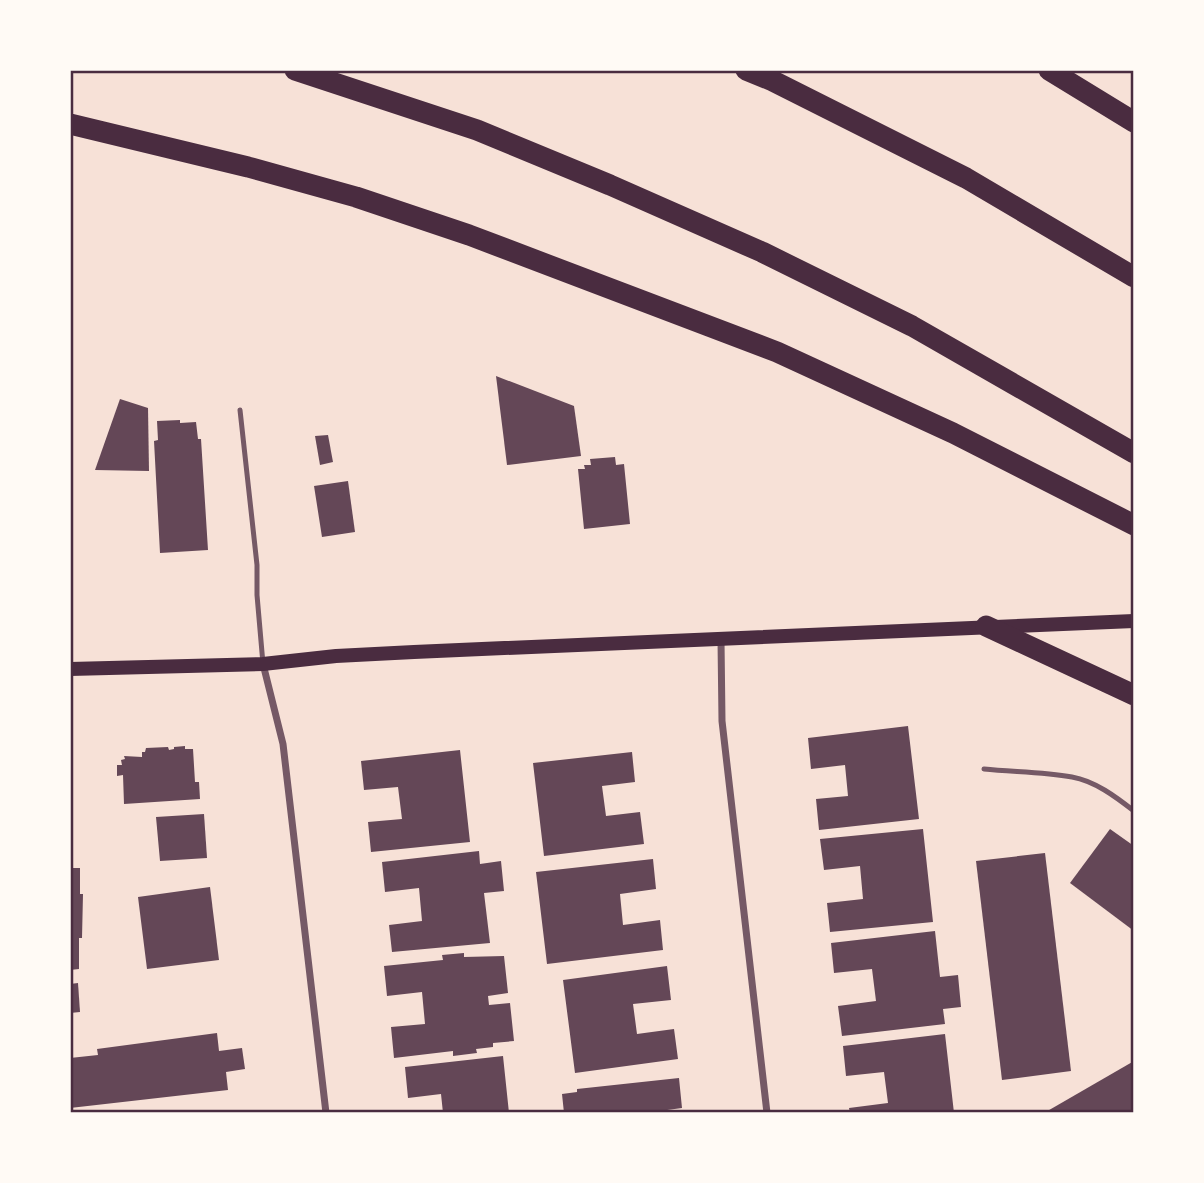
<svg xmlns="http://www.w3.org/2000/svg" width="1204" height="1183" viewBox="0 0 1204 1183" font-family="Karla,sans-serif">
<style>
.building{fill:#644757}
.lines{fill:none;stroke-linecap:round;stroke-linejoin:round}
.service{stroke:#755966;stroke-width:5}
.minor{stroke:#755966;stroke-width:7}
.secondary{stroke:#4a2c40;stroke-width:14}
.motorway{stroke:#4a2c40;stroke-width:21}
.neatline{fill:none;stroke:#4a2c40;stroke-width:2.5}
</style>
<rect width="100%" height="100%" fill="#f7e1d7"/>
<!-- building -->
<g class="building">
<path d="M 496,376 L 574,406 L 581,456 L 507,465 Z"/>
<path d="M 120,399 L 148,408 L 149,471 L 95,470 Z"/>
<path d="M 180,420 L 180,423 L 196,422 L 198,439 L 201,439 L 208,550 L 160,553 L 154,441 L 158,440 L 157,421 Z"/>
<path d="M 328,435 L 333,462 L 320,465 L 315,436 Z"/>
<path d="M 615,457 L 616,465 L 624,464 L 630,524 L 584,529 L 578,469 L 585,469 L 584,465 L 591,465 L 590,459 Z"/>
<path d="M 348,481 L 355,532 L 322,537 L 314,486 Z"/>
<path d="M 908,726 L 919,819 L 819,830 L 816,799 L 848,796 L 845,765 L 811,769 L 808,738 Z"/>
<path d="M 185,746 L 185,749 L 193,749 L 195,782 L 199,782 L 200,799 L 124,804 L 123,775 L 117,776 L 117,765 L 122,765 L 121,760 L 125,759 L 124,756 L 142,757 L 142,752 L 145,752 L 146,748 L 168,747 L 169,750 L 174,749 L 174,747 Z"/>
<path d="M 460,750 L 470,842 L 371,852 L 368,822 L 402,819 L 398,787 L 364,790 L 361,761 Z"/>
<path d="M 632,752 L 635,782 L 602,786 L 606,816 L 640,812 L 644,844 L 544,856 L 533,763 Z"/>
<path d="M 204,814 L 207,858 L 160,861 L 156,817 Z"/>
<path d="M 923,829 L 933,922 L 830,932 L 827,903 L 863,899 L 860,866 L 824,870 L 820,839 Z"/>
<path d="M 1110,829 L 1134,846 L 1134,931 L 1070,883 Z"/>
<path d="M 479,851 L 480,864 L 501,861 L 504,891 L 484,893 L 490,943 L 392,952 L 389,925 L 422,921 L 419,888 L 385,892 L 382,862 Z"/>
<path d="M 1045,853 L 1071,1071 L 1002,1080 L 976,861 Z"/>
<path d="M 653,859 L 656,889 L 620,894 L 623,925 L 660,920 L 663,950 L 547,964 L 536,872 Z"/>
<path d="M 70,868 L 80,868 L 80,894 L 83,894 L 82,938 L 79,938 L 79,969 L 70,970 Z"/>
<path d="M 210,887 L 219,960 L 147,969 L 138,897 Z"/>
<path d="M 935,931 L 940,977 L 958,975 L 961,1007 L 943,1009 L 945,1024 L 842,1036 L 838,1006 L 876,1001 L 872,969 L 834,973 L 831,943 Z"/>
<path d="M 464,953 L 464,957 L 504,956 L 508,993 L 488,996 L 489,1005 L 510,1003 L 514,1041 L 493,1043 L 493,1047 L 476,1049 L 477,1053 L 453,1056 L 453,1051 L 394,1058 L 391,1027 L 425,1024 L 422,992 L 387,996 L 384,966 L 443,960 L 442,955 Z"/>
<path d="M 667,966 L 671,1000 L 633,1004 L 637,1034 L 674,1029 L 678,1059 L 575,1073 L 563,980 Z"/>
<path d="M 78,983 L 80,1012 L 70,1013 L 70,984 Z"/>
<path d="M 217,1033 L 219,1051 L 242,1048 L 245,1069 L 226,1072 L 228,1090 L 70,1108 L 70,1058 L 98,1055 L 97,1049 Z"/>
<path d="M 945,1034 L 954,1113 L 850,1113 L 849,1108 L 888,1103 L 884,1072 L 846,1076 L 843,1046 Z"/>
<path d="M 503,1056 L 509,1113 L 443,1113 L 441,1094 L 408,1098 L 405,1067 Z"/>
<path d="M 1134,1061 L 1134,1113 L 1044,1113 Z"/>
<path d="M 679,1078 L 682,1108 L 645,1113 L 564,1113 L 562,1094 L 577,1092 L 577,1089 Z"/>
</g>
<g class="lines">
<!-- service -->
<g class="service">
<path d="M 240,410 L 257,565 L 257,595 L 263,664"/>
<path d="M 984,769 C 1013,772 1043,772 1072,777 C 1095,781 1116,797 1134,811"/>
</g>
<!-- minor -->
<g class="minor">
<path d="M 721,640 L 722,721 L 767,1113"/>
<path d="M 263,664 L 283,744 L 326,1113"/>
</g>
<!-- secondary -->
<path class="secondary" d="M 70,669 L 263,664 L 336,656 L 414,652 L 1134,621"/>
<!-- motorway -->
<g class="motorway">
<path d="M 295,70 L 477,130 L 610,185 L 762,252 L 912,326 L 1134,453"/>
<path d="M 746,70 L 773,81 L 966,178 L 1134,277"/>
<path d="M 1049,70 L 1134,122"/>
<path d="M 70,124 L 248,167 L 356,197 L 469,235 L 777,352 L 953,433 L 1134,525"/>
<path d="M 986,626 L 1134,695"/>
</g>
</g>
<!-- border -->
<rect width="1204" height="1183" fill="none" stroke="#fffaf5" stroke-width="144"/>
<rect x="72" y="72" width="1060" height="1039" class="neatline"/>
</svg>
